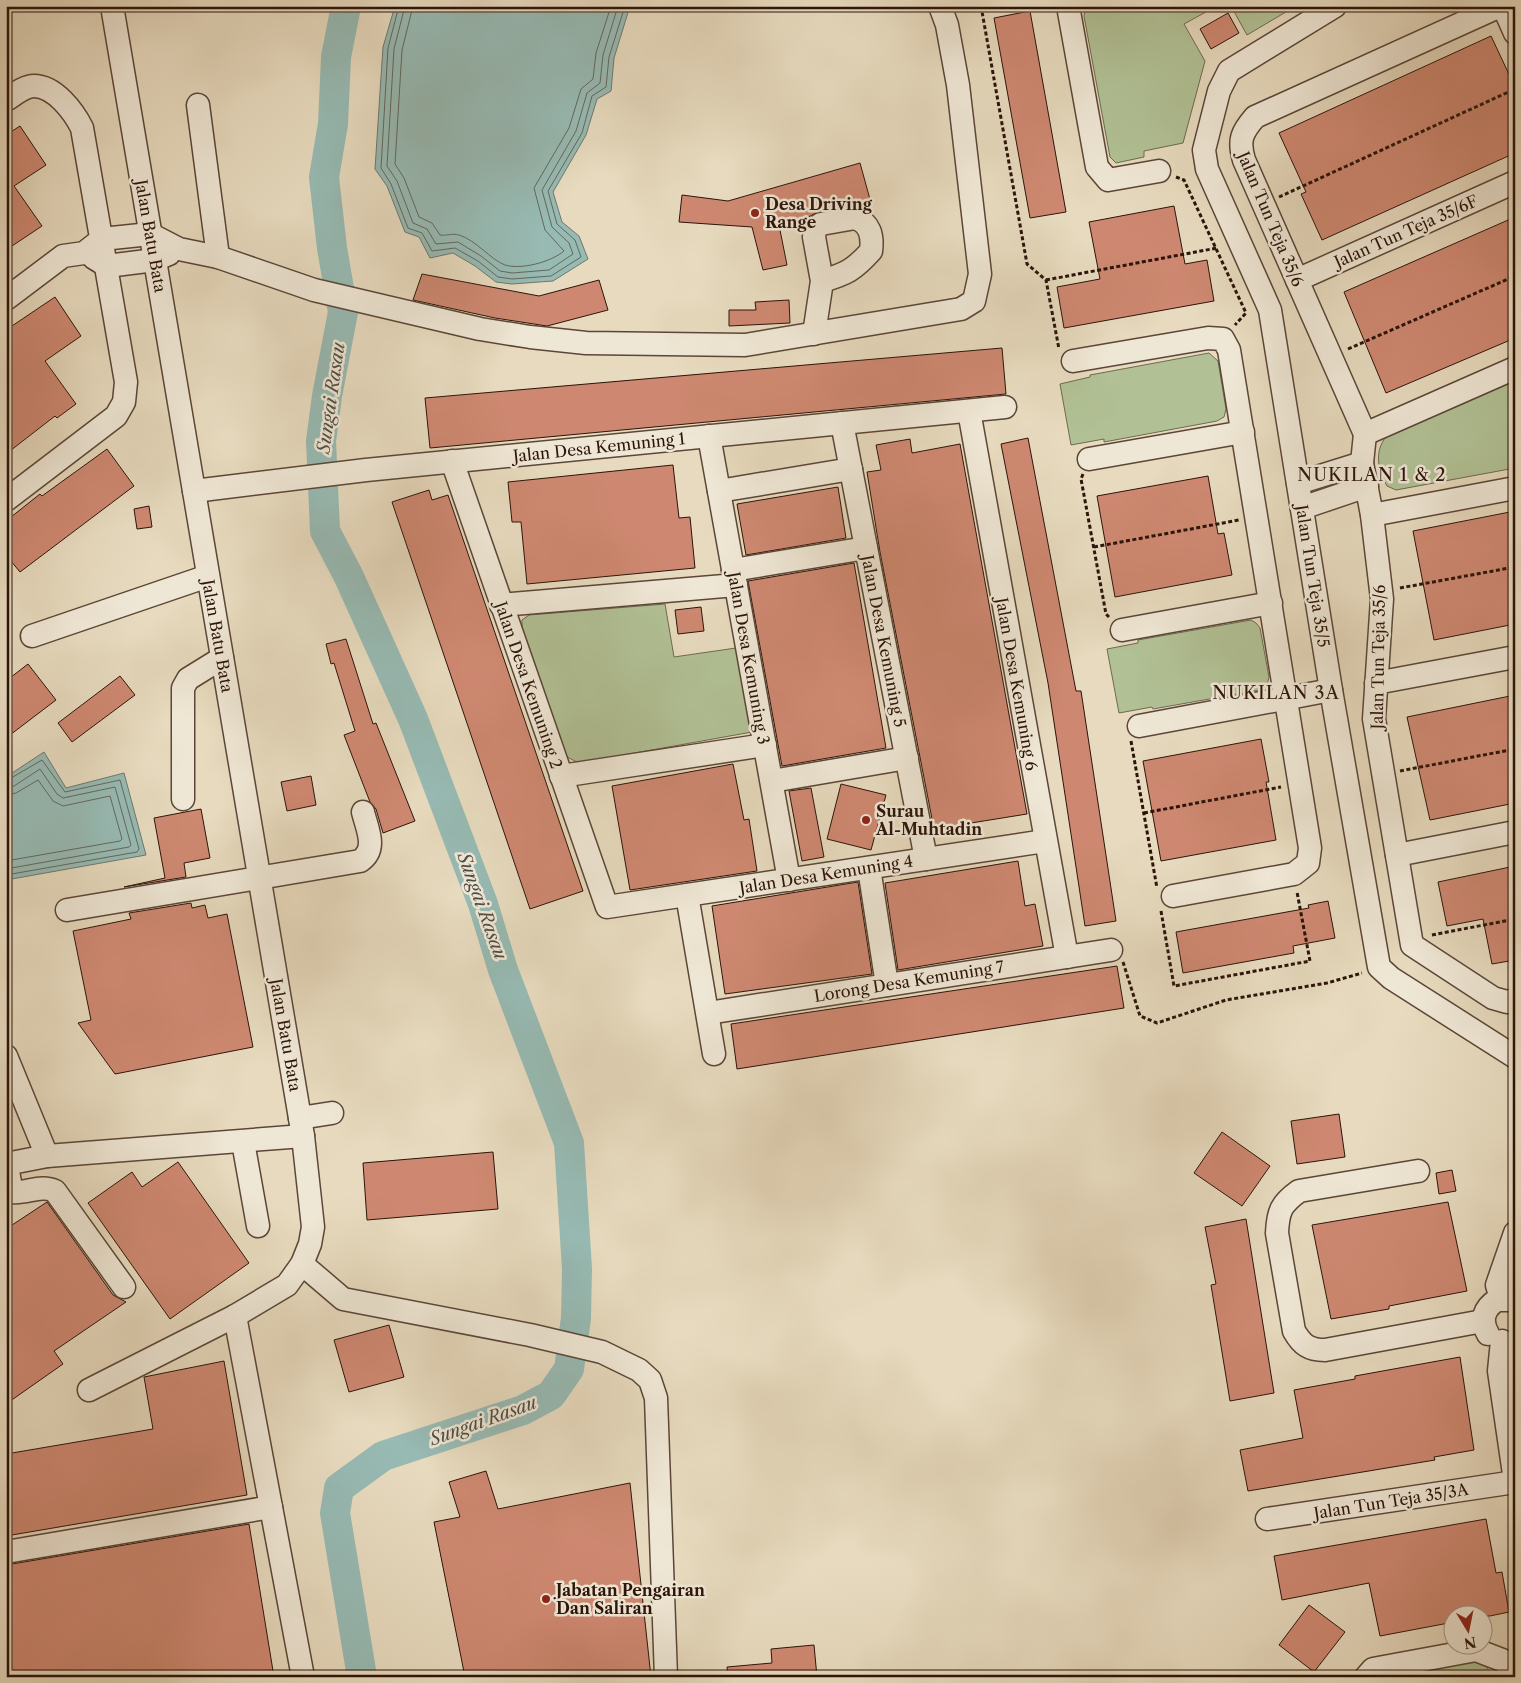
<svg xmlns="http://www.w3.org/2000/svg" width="1521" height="1683" viewBox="0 0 1521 1683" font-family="'Libre Caslon Text',serif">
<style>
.green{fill:#b1c195;stroke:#6e6a50}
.water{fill:#97bab3;stroke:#6c786f}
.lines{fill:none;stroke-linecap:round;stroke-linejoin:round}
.shore{stroke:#62675e;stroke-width:1}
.river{stroke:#97bab3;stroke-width:30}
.building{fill:#ce8871;stroke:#2c140a}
.minor-casing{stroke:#5b4637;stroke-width:25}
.path{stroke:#2c140a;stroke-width:3;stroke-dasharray:4 2.5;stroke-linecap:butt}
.minor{stroke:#efe7d5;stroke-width:22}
.poi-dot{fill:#8f2418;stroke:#efe7d5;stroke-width:2}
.labels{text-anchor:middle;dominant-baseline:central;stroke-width:5;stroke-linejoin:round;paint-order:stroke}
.poi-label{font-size:16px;font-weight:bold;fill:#2c140a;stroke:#efe7d5;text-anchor:start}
.street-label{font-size:16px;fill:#2c140a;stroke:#efe7d5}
.water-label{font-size:18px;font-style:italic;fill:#514e45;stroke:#efe7d5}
.neighbourhood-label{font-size:18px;letter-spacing:1px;fill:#2c140a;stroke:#efe7d5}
</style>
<rect width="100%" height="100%" fill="#e7dabe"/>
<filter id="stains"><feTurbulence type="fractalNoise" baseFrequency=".004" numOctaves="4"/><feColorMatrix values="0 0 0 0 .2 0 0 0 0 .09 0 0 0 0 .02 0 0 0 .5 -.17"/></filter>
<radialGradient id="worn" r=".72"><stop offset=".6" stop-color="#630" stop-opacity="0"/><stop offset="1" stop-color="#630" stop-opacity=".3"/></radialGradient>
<!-- green -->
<g class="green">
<path d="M 1086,6 L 1217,6 L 1184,24 L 1205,61 L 1183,143 L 1144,151 L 1144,157 L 1116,163 L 1110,157 L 1084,16 Z"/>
<path d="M 1231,6 L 1296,6 L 1247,35 Z"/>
<path d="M 1209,353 L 1218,361 L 1226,409 L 1224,417 L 1217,421 L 1104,442 L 1104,439 L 1071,445 L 1060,384 L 1090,377 L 1090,375 Z"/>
<path d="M 1515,381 L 1515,468 L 1396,490 L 1387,486 C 1378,471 1374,451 1386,437 Z"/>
<path d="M 665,604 L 674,657 L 736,648 L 752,732 L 579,763 L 561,754 L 522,630 L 522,620 L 529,615 Z"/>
<path d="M 1251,620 L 1256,623 L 1260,628 L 1269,677 L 1267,685 L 1260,690 L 1153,709 L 1152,707 L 1119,713 L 1107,649 L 1138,643 L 1138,640 Z"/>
<path d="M 1472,1661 L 1485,1664 L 1492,1677 L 1381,1677 Z"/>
</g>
<!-- water -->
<g class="water">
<path d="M 395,6 L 630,6 L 614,58 L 611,91 L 597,99 L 586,135 L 553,192 L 562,222 L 579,236 L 588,259 L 553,281 L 512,284 L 496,282 L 475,266 L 453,253 L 430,258 L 419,237 L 405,232 L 387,186 L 375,169 L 383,47 Z"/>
<path d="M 44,752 L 66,788 L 124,773 L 146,855 L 6,880 L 6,777 Z"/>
</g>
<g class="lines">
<!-- shore -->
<g class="shore">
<path d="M 399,6 L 388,48 L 381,168 L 391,184 L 408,228 L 422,233 L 432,251 L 455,248 L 478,261 L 498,277 L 512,279 L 551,276 L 581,257 L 575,240 L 557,224 L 548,191 L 582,133 L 592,96 L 606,87 L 609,57 L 625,6"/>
<path d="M 405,6 L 394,49 L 387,166 L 397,181 L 413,223 L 427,229 L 436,244 L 458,242 L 481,256 L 500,271 L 512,273 L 549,270 L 573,254 L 569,243 L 552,227 L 542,190 L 576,131 L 587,93 L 600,83 L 603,55 L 618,6"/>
<path d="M 413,6 L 402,50 L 395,164 L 404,178 L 419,217 L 432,223 L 440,235 C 446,236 452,233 459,235 C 476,240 491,260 505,265 C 521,270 551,262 564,251 L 545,230 L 534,188 L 569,128 L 581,89 L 593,79 L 596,53 L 611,6"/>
<path d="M 6,781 L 42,760 L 65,792 L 120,780 L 139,849 L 137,852 L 6,875"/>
<path d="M 6,787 L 14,786 L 40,769 L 57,794 L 63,798 L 115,787 L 131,845 L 129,847 L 6,869"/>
<path d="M 6,795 L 16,793 L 38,780 L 53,801 L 63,806 L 110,796 L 122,839 L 120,841 L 6,861"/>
</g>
<!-- river -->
<path class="river" d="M 346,6 L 336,57 L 333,124 L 324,177 L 332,248 L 343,312 L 327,396 L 321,441 L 325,531 L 349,577 L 413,719 L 483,904 L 503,970 L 569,1143 L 577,1269 L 576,1318 L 569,1369 L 551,1395 L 523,1410 L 383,1456 L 339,1488 L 335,1513 L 362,1677"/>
</g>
<!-- building -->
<g class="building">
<path d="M 1030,11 L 1066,212 L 1030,218 L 994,18 Z"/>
<path d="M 1228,13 L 1239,33 L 1211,49 L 1200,29 Z"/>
<path d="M 1491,36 L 1515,87 L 1515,153 L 1322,240 L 1301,194 L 1306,192 L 1279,133 Z"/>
<path d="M 20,126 L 46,165 L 14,186 L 42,226 L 6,250 L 6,135 Z"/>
<path d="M 860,163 L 871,203 L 819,211 L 807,218 L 779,225 L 787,265 L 763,270 L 752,227 L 679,222 L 682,195 L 728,201 Z"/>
<path d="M 1174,206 L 1185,264 L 1207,260 L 1214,301 L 1064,328 L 1057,287 L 1100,279 L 1089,222 Z"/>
<path d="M 1515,217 L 1515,338 L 1386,393 L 1344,292 Z"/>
<path d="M 422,274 L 539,296 L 599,280 L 608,310 L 547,326 L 495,318 L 413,300 Z"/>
<path d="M 55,297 L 81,336 L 45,361 L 76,404 L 57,418 L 55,416 L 6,454 L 6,330 Z"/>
<path d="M 789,300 L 790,323 L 729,326 L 729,310 L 756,310 L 755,302 Z"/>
<path d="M 1002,348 L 1006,394 L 430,448 L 425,398 Z"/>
<path d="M 1028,438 L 1076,691 L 1081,691 L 1116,921 L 1085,926 L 1048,683 L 1001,444 Z"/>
<path d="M 910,439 L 912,453 L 960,444 L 1027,814 L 934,829 L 880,552 L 867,472 L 881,470 L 876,445 Z"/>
<path d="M 107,449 L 134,486 L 20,572 L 6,555 L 6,521 L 40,494 L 42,496 Z"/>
<path d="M 673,465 L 679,518 L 690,517 L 695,568 L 527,584 L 521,522 L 512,522 L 508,482 Z"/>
<path d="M 1208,476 L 1218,534 L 1224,533 L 1232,575 L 1115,597 L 1097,496 Z"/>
<path d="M 838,487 L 846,538 L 746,555 L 737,504 Z"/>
<path d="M 429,490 L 432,500 L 448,495 L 583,891 L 530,909 L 392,502 Z"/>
<path d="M 149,506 L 152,527 L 137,529 L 134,509 Z"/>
<path d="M 1515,511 L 1515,624 L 1434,640 L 1413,531 Z"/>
<path d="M 854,563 L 886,748 L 782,766 L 748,581 Z"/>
<path d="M 701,607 L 704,631 L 678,634 L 675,610 Z"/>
<path d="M 346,639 L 373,724 L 376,723 L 415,821 L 383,833 L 376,809 L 370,802 L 344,735 L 355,731 L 334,663 L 331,664 L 326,644 Z"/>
<path d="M 28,664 L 56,700 L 6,738 L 6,681 Z"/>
<path d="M 120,676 L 135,695 L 72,742 L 58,723 Z"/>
<path d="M 1515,695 L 1515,803 L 1430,820 L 1407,717 Z"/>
<path d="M 1261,739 L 1269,782 L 1266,782 L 1276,840 L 1161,861 L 1143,761 Z"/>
<path d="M 733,764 L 744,820 L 749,819 L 757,871 L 630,890 L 612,786 Z"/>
<path d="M 311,776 L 316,805 L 287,811 L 281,782 Z"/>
<path d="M 841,784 L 886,795 L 871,850 L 827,839 Z"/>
<path d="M 811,788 L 824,857 L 802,861 L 789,791 Z"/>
<path d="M 201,809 L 210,858 L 184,863 L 186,877 L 124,887 L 165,878 L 154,818 Z"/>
<path d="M 1018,861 L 1025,906 L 1035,904 L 1043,946 L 898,970 L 885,883 Z"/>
<path d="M 1515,866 L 1515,960 L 1492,964 L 1483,919 L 1447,926 L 1438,882 Z"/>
<path d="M 858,882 L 872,974 L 725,994 L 712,906 Z"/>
<path d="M 1328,901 L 1335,938 L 1293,946 L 1294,953 L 1183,973 L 1176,932 L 1309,908 L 1308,905 Z"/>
<path d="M 191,903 L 192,908 L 205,905 L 208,918 L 227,914 L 253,1047 L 115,1074 L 78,1023 L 91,1020 L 73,931 L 131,919 L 129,913 Z"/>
<path d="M 1117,966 L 1124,1008 L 737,1069 L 731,1024 Z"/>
<path d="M 1339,1114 L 1345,1157 L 1297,1164 L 1291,1121 Z"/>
<path d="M 1222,1132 L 1270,1166 L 1242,1206 L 1194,1173 Z"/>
<path d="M 493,1152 L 498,1209 L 367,1220 L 363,1163 Z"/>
<path d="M 178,1162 L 249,1263 L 170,1319 L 88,1203 L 132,1172 L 142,1187 Z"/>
<path d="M 1452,1170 L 1456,1191 L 1439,1194 L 1436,1173 Z"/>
<path d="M 47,1202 L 113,1295 L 126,1302 L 54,1351 L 63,1364 L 6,1404 L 6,1229 Z"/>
<path d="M 1448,1202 L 1467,1291 L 1389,1306 L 1389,1309 L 1331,1319 L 1312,1225 Z"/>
<path d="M 1246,1219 L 1274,1393 L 1230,1401 L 1211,1285 L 1216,1284 L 1205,1227 Z"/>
<path d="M 389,1325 L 404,1377 L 349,1392 L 334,1340 Z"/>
<path d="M 1460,1357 L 1474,1450 L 1434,1457 L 1435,1460 L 1248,1491 L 1240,1450 L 1303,1438 L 1294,1390 L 1355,1379 L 1355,1376 Z"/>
<path d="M 224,1361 L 247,1495 L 6,1536 L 6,1454 L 153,1429 L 144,1377 Z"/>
<path d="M 486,1471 L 498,1509 L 630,1483 L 651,1677 L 465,1677 L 434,1522 L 460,1517 L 449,1482 Z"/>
<path d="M 1486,1519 L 1496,1573 L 1502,1572 L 1509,1612 L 1490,1616 L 1454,1616 L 1454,1622 L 1380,1636 L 1369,1583 L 1282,1600 L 1274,1556 Z"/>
<path d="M 249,1524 L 274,1677 L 6,1677 L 6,1565 Z"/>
<path d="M 1309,1605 L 1345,1632 L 1314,1672 L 1279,1645 Z"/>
<path d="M 814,1645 L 817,1677 L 728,1677 L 727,1667 L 772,1663 L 771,1649 Z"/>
</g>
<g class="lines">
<!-- minor casing -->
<g class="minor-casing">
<g id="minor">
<path d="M 1068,6 L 1097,167 L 1108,180 L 1159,171"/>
<path d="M 1335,6 L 1229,71 L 1219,91 L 1204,150 L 1207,169 L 1270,310 L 1331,690 L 1379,967 L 1391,978 L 1515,1057"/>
<path d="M 1500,6 L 1255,117 C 1242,132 1238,140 1244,160 L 1365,434 L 1362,463 L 1372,515 L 1382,599 L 1374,719 L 1412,945 L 1493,998 L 1507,1002 L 1515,1000"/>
<path d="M 1503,6 L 1515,33"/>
<path d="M 6,100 C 14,95 24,86 34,86 C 55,86 74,112 82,128 L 126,382 L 124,402 L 116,416 L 6,500"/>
<path d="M 198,105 L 218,257"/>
<path d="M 94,258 L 107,266 L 155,260 L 169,254"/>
<path d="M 1297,280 L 1515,182"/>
<path d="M 6,299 L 63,256 L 84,253 L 102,239 L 150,234 L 179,249 L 218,257 L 314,290 L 480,329 L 530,337 L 586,343 L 745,345 L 961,309 L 974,301 L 980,274 L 958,85 L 947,25 L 940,6"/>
<path d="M 814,334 L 822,281 L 814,237 L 815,229 L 821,224 L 855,218 C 870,223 873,236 871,251 C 854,270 846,274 822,281"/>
<path d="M 1073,361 L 1208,338 L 1223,339 L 1229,350 L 1310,848 L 1308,863 L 1294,874 L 1173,896"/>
<path d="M 969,411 L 1067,957"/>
<path d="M 842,423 L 926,859"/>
<path d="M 1365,434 L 1515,368"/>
<path d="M 709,436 L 789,880"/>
<path d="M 1089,459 L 1243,432"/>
<path d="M 452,461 L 607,907 L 1045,841"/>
<path d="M 1298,483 L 1362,463"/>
<path d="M 194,491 L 366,470 L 1005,407"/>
<path d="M 719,491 L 851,469"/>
<path d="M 1302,508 L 1367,486"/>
<path d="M 1372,515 L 1515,488"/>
<path d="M 733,570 L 866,548"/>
<path d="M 501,605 L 736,585"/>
<path d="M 1122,630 L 1271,603"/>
<path d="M 32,636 L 208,576"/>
<path d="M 1376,683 L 1515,657"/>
<path d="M 1139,726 L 1331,690"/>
<path d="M 561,776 L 765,745"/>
<path d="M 772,781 L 907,758"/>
<path d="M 183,799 L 183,688 L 188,679 L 222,658"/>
<path d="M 1397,855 L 1515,832"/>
<path d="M 869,868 L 887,985"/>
<path d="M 687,895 L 714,1054"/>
<path d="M 67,910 L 360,861 C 378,849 367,829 363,812"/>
<path d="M 708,1013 L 1111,950"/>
<path d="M 6,1056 L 47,1156"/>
<path d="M 300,1118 L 332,1113"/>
<path d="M 243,1142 L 258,1226"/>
<path d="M 6,1162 L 12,1192 C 27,1194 40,1184 55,1191 L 124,1287"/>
<path d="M 6,1164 L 47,1156 L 303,1136"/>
<path d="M 1418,1171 L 1299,1191 C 1281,1204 1278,1211 1277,1233 L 1294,1331 C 1302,1345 1309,1350 1325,1350 L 1483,1321"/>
<path d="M 302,1264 L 343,1299 L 530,1335 L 602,1352 L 639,1370 L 650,1380 L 656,1398 L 666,1677"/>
<path d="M 1501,1299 L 1497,1285 L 1515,1233"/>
<path d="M 235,1316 L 303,1677"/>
<path d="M 1488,1334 C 1480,1320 1484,1308 1497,1300 L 1515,1300"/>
<path d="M 1502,1341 L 1499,1371 L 1515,1481"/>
<path d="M 89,1390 L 235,1316 L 287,1285 L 302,1264 L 310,1244 L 313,1227 L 303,1136 L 112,6"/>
<path d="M 1267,1519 L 1515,1482"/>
<path d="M 6,1552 L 271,1507"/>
<path d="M 1366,1677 L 1373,1669 L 1476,1650 L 1502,1660 L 1515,1669"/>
</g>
</g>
<!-- path -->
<g class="path">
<path d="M 981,6 L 1027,264 L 1046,280 L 1059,349"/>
<path d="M 1176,177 L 1184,180 L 1246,313 L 1235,325"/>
<path d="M 1279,197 L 1515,89"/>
<path d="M 1046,280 L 1217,248"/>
<path d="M 1348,349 L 1515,276"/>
<path d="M 1083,474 L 1081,479 L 1106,614 L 1109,617"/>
<path d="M 1094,547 L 1239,520"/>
<path d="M 1400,588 L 1515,567"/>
<path d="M 1131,741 L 1157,888"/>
<path d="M 1400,771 L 1515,749"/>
<path d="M 1144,813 L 1281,787"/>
<path d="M 1161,911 L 1174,986 L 1310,961 L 1297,892"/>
<path d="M 1432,935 L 1515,919"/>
<path d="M 1123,962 L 1140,1016 L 1157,1023 L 1226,1000 L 1327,983 L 1362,973"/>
</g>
<!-- minor -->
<use href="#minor" class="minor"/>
</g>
<!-- markers -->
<g class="poi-dot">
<circle cx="755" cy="213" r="5"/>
<circle cx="866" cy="820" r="5"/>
<circle cx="546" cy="1599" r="5"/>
</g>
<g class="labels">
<!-- poi labels -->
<g class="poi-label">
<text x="765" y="204">Desa Driving<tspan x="765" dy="18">Range</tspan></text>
<text x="876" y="811">Surau<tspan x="876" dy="18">Al-Muhtadin</tspan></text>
<text x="556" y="1590">Jabatan Pengairan<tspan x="556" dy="18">Dan Saliran</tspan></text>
</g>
<!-- street labels -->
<g class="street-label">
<text transform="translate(1271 219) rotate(67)">Jalan Tun Teja 35/6</text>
<text transform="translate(1406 231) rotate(-24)">Jalan Tun Teja 35/6F</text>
<text transform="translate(151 236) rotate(80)">Jalan Batu Bata</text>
<text transform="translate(599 447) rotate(-6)">Jalan Desa Kemuning 1</text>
<text transform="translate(1313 576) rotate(81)">Jalan Tun Teja 35/5</text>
<text transform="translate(218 636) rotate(80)">Jalan Batu Bata</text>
<text transform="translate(884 641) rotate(79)">Jalan Desa Kemuning 5</text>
<text transform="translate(1378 657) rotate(-89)">Jalan Tun Teja 35/6</text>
<text transform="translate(749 658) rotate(80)">Jalan Desa Kemuning 3</text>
<text transform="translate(1017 684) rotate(80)">Jalan Desa Kemuning 6</text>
<text transform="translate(529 685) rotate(71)">Jalan Desa Kemuning 2</text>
<text transform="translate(826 874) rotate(-9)">Jalan Desa Kemuning 4</text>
<text transform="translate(909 981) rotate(-9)">Lorong Desa Kemuning 7</text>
<text transform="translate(286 1035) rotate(80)">Jalan Batu Bata</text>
<text transform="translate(1391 1501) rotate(-9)">Jalan Tun Teja 35/3A</text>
</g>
<!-- water labels -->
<g class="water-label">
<text transform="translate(331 398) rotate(-82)">Sungai Rasau</text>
<text transform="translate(482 906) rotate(70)">Sungai Rasau</text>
<text transform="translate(483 1421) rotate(-20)">Sungai Rasau</text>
</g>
<!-- neighbourhood labels -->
<g class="neighbourhood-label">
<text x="1372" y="475">NUKILAN 1 &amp; 2</text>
<text x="1276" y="693">NUKILAN 3A</text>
</g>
</g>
<!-- margin -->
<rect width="1521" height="1683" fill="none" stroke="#e7dabe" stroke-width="25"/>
<rect x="8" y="8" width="1506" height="1668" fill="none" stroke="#2c140a" stroke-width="2.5"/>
<rect x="12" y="12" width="1496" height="1658" fill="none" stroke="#2c140a"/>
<!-- north arrow -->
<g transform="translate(1468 1630) rotate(170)"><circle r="24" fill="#efe7d5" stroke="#a19384"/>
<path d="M0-4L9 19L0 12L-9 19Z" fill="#8f2418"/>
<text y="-8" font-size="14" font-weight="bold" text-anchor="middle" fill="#2c140a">N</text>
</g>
<rect width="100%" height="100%" filter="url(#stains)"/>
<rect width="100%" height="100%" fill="url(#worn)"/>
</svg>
